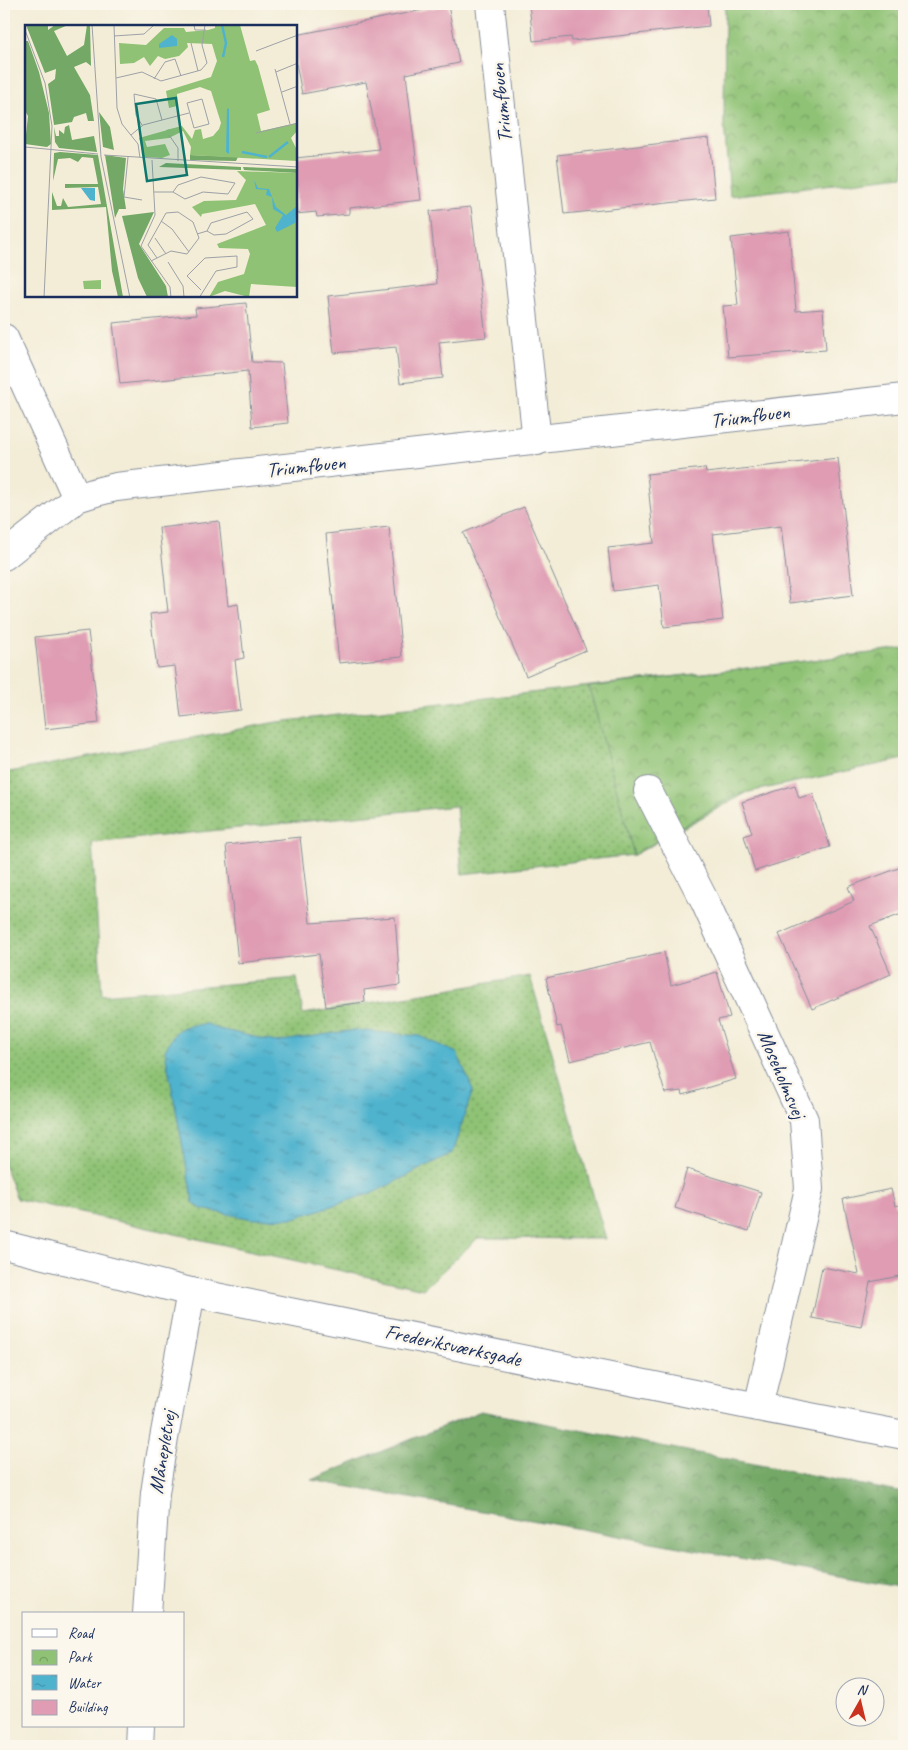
<svg xmlns="http://www.w3.org/2000/svg" width="908" height="1750" viewBox="0 0 908 1750" font-family="Caveat,sans-serif">
<style>
.grass{fill:url(#grass-dots);stroke:#557869}
.forest{fill:url(#forest-crowns);stroke:#476c62}
.park{fill:url(#park-crowns);stroke:#557869}
.water{fill:url(#water-ripples);stroke:#357196}
.building{fill:#df9cb3}
.lines{fill:none;stroke-linecap:round;stroke-linejoin:round}
.minor-casing{stroke:#878e9a;stroke-width:30}
.minor{stroke:#fff;stroke-width:28}
.labels{text-anchor:middle;dominant-baseline:central;stroke-width:5;stroke-linejoin:round;paint-order:stroke}
.street-label{font-size:21px;fill:#1b2f5e;stroke:#fbf7ec}
.inset-river{fill:none;stroke:#4fb3ce;stroke-width:2.5}
.inset-road{fill:none;stroke:#9da1a7;stroke-width:1}
.view{fill:#0f766e;fill-opacity:0.15;stroke:#0f766e;stroke-width:2.5}
.inset-edge{fill:none;stroke:#1b2f5e;stroke-width:2.5}
</style>
<defs>
<pattern id="grass-dots" width="8" height="8" patternUnits="userSpaceOnUse" patternTransform="scale(1.25)"><rect width="8" height="8" fill="#8fc274"/><path d="M2 2h.1M6 6h.1" fill="none" stroke="#749e62" stroke-width="1.8" stroke-linecap="round"/></pattern>
<pattern id="forest-crowns" width="20" height="18" patternUnits="userSpaceOnUse" patternTransform="scale(1.25)"><rect width="20" height="18" fill="#73a866"/><path d="M2 6a3 3 0 1 1 6 0M12 15a3 3 0 1 1 6 0" fill="none" stroke="#5e8957"/></pattern>
<pattern id="park-crowns" width="20" height="18" patternUnits="userSpaceOnUse" patternTransform="scale(1.25)"><rect width="20" height="18" fill="#8fc274"/><path d="M2 6a3 3 0 1 1 6 0M12 15a3 3 0 1 1 6 0" fill="none" stroke="#749e62"/></pattern>
<pattern id="water-ripples" width="26" height="14" patternUnits="userSpaceOnUse" patternTransform="scale(1.25)"><rect width="26" height="14" fill="#4fb3ce"/><path d="M2 4q2-2 4 0t4 0M15 11q2-2 4 0t4 0" fill="none" stroke="#4192aa"/></pattern>
</defs>
<rect width="100%" height="100%" fill="#fbf7ec"/>
<filter id="ink" filterUnits="userSpaceOnUse"><feTurbulence type="fractalNoise" baseFrequency=".02" numOctaves="2"/><feDisplacementMap in="SourceGraphic" scale="10" xChannelSelector="R" yChannelSelector="G"/><feConvolveMatrix kernelMatrix="1 2 1 2 8 2 1 2 1" color-interpolation-filters="sRGB"/></filter>
<filter id="wash" filterUnits="userSpaceOnUse"><feTurbulence type="fractalNoise" baseFrequency=".0096" numOctaves="4" result="noise"/><feDisplacementMap in="SourceGraphic" scale="20" xChannelSelector="R" yChannelSelector="G"/><feGaussianBlur stdDeviation="1.12" result="paint"/><feColorMatrix in="noise" values="0 0 0 0 0 0 0 0 0 0 0 0 0 0 0 0 0 1.4 0 .05"/><feComposite in="paint" operator="in"/></filter>
<g filter="url(#wash)">
<rect width="100%" height="100%" fill="#f3edd7"/>
<!-- grass -->
<path class="grass" d="M 712,672 L 746,793 L 634,855 L 462,874 L 456,806 L 92,843 L 102,995 L 297,978 L 303,1014 L 530,976 L 606,1239 L 478,1238 L 423,1289 L 17,1199 L 4,1165 L 4,773 L 277,722 Z"/>
<!-- forest -->
<path class="forest" d="M 481,1411 L 904,1493 L 904,1588 L 311,1480 Z"/>
<!-- park -->
<g class="park">
<path d="M 725,4 L 904,4 L 904,170 L 903,176 L 730,196 L 724,123 Z"/>
<path d="M 904,649 L 904,759 L 735,795 L 634,855 L 589,687 Z"/>
</g>
<!-- water -->
<path class="water" d="M 207,1024 L 219,1029 L 276,1042 L 355,1030 L 419,1036 L 457,1053 L 473,1090 L 452,1153 L 375,1192 L 294,1218 L 253,1219 L 201,1209 L 193,1202 L 165,1051 C 177,1026 180,1026 207,1024 Z"/>
<g id="blocks">
<!-- building -->
<g class="building">
<path d="M 529,4 L 707,4 L 709,26 L 572,41 L 571,37 L 533,41 Z"/>
<path d="M 448,5 L 459,63 L 406,74 L 421,200 L 349,208 L 349,214 L 317,217 L 316,212 L 296,214 L 296,158 L 379,149 L 366,82 L 302,94 L 296,63 L 296,35 Z"/>
<path d="M 709,138 L 715,198 L 564,214 L 557,155 Z"/>
<path d="M 471,207 L 486,337 L 439,342 L 443,378 L 400,383 L 396,347 L 334,353 L 328,296 L 437,284 L 430,211 Z"/>
<path d="M 789,231 L 796,311 L 823,309 L 826,350 L 728,357 L 723,306 L 738,305 L 731,238 Z"/>
<path d="M 246,303 L 252,362 L 282,363 L 288,423 L 252,427 L 248,371 L 120,384 L 113,323 L 196,315 L 195,308 Z"/>
<path d="M 838,458 L 853,595 L 790,603 L 781,526 L 713,534 L 723,620 L 664,627 L 659,585 L 613,591 L 608,548 L 654,543 L 647,474 L 705,468 L 706,473 Z"/>
<path d="M 524,507 L 586,650 L 526,676 L 463,533 Z"/>
<path d="M 219,521 L 228,606 L 238,604 L 244,658 L 235,660 L 241,710 L 181,717 L 175,666 L 157,668 L 150,614 L 168,612 L 159,528 Z"/>
<path d="M 389,527 L 402,657 L 339,663 L 326,534 Z"/>
<path d="M 88,631 L 99,723 L 45,729 L 35,637 Z"/>
<path d="M 795,785 L 799,798 L 813,794 L 830,847 L 755,871 L 744,836 L 752,833 L 742,802 Z"/>
<path d="M 300,837 L 310,923 L 395,917 L 400,985 L 364,990 L 365,1002 L 326,1007 L 319,954 L 238,963 L 226,845 Z"/>
<path d="M 904,866 L 904,913 L 870,926 L 891,974 L 812,1009 L 779,934 L 854,901 L 848,887 Z"/>
<path d="M 664,952 L 671,985 L 717,972 L 730,1017 L 718,1020 L 736,1079 L 683,1095 L 682,1091 L 665,1093 L 650,1042 L 570,1061 L 561,1026 L 557,1027 L 546,978 Z"/>
<path d="M 687,1169 L 761,1192 L 749,1231 L 675,1208 Z"/>
<path d="M 891,1189 L 895,1206 L 904,1204 L 904,1275 L 870,1282 L 861,1327 L 812,1318 L 822,1267 L 859,1274 L 843,1199 Z"/>
</g>
</g>
</g>
<g filter="url(#ink)">
<use href="#blocks" fill-opacity="0" stroke="#878e9a" stroke-width="1"/>
<g class="lines">
<!-- minor casing -->
<g class="minor-casing">
<g id="minor">
<path d="M 490,4 L 537,441"/>
<path d="M 4,338 L 77,498"/>
<path d="M 4,556 L 77,498 L 96,492 L 116,487 L 904,398"/>
<path d="M 648,791 L 705,902 L 804,1120 L 809,1189 L 758,1407"/>
<path d="M 4,1245 L 191,1292 L 758,1407 L 904,1435"/>
<path d="M 147,1614 L 155,1493 L 160,1460 L 191,1292"/>
<path d="M 139,1746 L 140,1726"/>
</g>
</g>
<!-- minor -->
<use href="#minor" class="minor"/>
</g>
</g>
<g class="labels">
<!-- street labels -->
<g class="street-label">
<text transform="translate(501 103) rotate(-96)">Triumfbuen</text>
<text transform="translate(750 416) rotate(-7)">Triumfbuen</text>
<text transform="translate(306 466) rotate(-6)">Triumfbuen</text>
<text transform="translate(782 1074) rotate(67)">Moseholmsvej</text>
<text transform="translate(453 1345) rotate(12)">Frederiksværksgade</text>
<text transform="translate(162 1452) rotate(-81)">Månepletvej</text>
</g>
</g>
<!-- overview -->
<g transform="translate(25 25)">
<rect width="272" height="272" fill="#f3edd7"/>
<path d="M 146,104 L 149,109 L 144,113 L 120,116 L 122,122 L 140,119 L 145,130 L 137,133 L 119,132 L 114,113 Z" fill="#8fc274"/>
<path d="M 1,0 L 23,0 L 23,5 L 30,0 L 43,0 L 29,6 L 42,31 L 59,20 L 62,0 L 65,0 L 66,41 L 61,37 L 49,42 L 65,70 L 69,96 L 63,96 L 61,88 L 49,92 L 47,97 L 29,100 L 23,59 L 30,54 L 31,44 L 20,48 ZM 0,16 L 3,16 L 14,47 L 24,88 L 26,119 L 22,122 L 0,119 L 3,91 L 0,86 ZM 74,87 L 85,102 L 89,125 L 78,122 ZM 44,100 L 47,115 L 69,111 L 72,127 L 34,123 L 30,117 L 29,102 L 31,111 L 34,111 L 34,105 L 39,109 L 40,102 ZM 35,127 L 73,130 L 98,272 L 93,272 L 87,246 L 81,182 L 27,185 L 27,167 L 32,181 L 36,181 L 38,173 L 43,182 L 76,179 L 73,162 L 40,163 L 40,159 L 73,159 L 68,133 L 57,132 L 53,137 L 45,133 L 33,134 L 28,156 L 29,128 ZM 80,130 L 101,133 L 98,164 L 101,184 L 94,184 L 90,193 ZM 165,130 L 213,132 L 211,136 L 165,135 ZM 141,138 L 216,142 L 216,145 L 134,142 ZM 218,142 L 272,144 L 272,148 L 219,145 ZM 129,187 L 114,219 L 141,261 L 143,272 L 122,272 L 113,253 L 97,191 Z" fill="#73a866"/>
<path d="M 190,0 L 215,0 L 225,36 L 230,35 L 233,41 L 245,85 L 232,89 L 236,106 L 272,98 L 272,106 L 266,113 L 272,125 L 272,136 L 165,130 L 166,122 L 158,106 L 144,113 L 141,105 L 157,101 L 167,114 L 170,105 L 176,104 L 178,114 L 188,111 L 194,104 L 196,98 L 186,66 L 175,62 L 152,69 L 152,81 L 144,83 L 141,66 L 186,52 L 192,36 L 187,19 L 162,18 L 163,22 L 154,31 L 140,34 L 133,31 L 125,41 L 119,32 L 109,38 L 95,39 L 94,18 L 121,20 L 139,3 L 159,3 L 161,7 L 183,5 L 190,3 ZM 212,146 L 272,148 L 272,262 L 226,259 L 224,272 L 200,266 L 184,272 L 193,257 L 219,249 L 225,229 L 223,224 L 194,223 L 192,219 L 241,200 L 230,179 L 177,189 L 176,192 L 167,182 L 179,176 L 211,175 L 221,155 Z" fill="#8fc274"/>
<path d="M 76,255 L 76,264 L 59,264 L 58,256 Z" fill="#8fc274"/>
<path d="M 147,10 L 152,14 L 152,21 L 134,23 L 134,19 ZM 202,83 L 204,84 L 204,129 L 201,127 ZM 229,155 L 233,163 L 244,164 L 251,182 L 261,190 L 272,181 L 270,198 L 252,207 L 250,203 L 258,190 L 248,184 L 247,172 L 241,170 L 242,165 L 231,164 ZM 56,163 L 70,163 L 70,176 L 65,175 Z" fill="#4fb3ce"/>
<path class="inset-river" d="M 197,0 L 201,18 L 198,32M 217,127 L 242,132M 244,132 L 263,117"/>
<path class="inset-road" d="M 67,0 L 76,132 L 105,273M 89,0 L 92,83 L 97,99 L 113,119 L 115,133M 169,0 L 170,5 L 181,5M 0,5 L 20,58 L 27,101 L 19,273M 89,11 L 119,9 L 129,0M 166,18 L 173,46M 231,26 L 273,10M 250,44 L 265,99M 251,47 L 273,38M 91,53 L 117,47 L 136,56 L 176,45 L 182,38 L 177,20 L 180,0M 129,54 L 140,37 L 150,34 L 156,51M 257,67 L 273,61M 177,74 L 184,99 L 169,103 L 162,78 ZM 117,100 L 111,90 L 109,69 L 131,74 L 137,95M 231,108 L 273,98M 106,110 L 118,100 L 164,88M 144,110 L 153,123 L 153,136M 0,122 L 73,129M 79,130 L 273,142M 103,132 L 99,172 L 117,175M 127,135 L 130,190 L 116,221 L 145,262 L 146,273M 129,167 L 148,167 L 160,174 L 178,167 L 203,169 L 210,158 L 176,152 L 153,160 L 148,167M 136,196 L 147,204 L 164,227M 172,209 L 182,206 L 189,210 L 201,209 L 228,194 L 222,187 L 186,198 L 182,206M 130,213 L 141,229M 126,236 L 146,226 L 162,229 L 174,213 L 168,197 L 153,187 L 141,188 L 123,220 L 132,233M 143,237 L 158,261 L 159,272M 174,273 L 191,246 L 212,242 L 212,231 L 180,233 L 162,251 L 176,265"/>
<path class="view" d="M 151,73 L 162,150 L 122,156 L 111,79 Z"/>
<rect width="272" height="272" class="inset-edge"/>
</g>
<!-- margin -->
<rect width="908" height="1750" fill="none" stroke="#fbf7ec" stroke-width="20"/>
<!-- legend -->
<rect x="22" y="1612" width="162" height="115" fill="#fbf7ec" stroke="#a1a7b3"/>
<rect x="32" y="1629" width="25" height="8" fill="#ffffff" stroke="#a1a7b3"/>
<text x="68" y="1638" font-size="15" fill="#1b2f5e">Road</text>
<rect x="32" y="1650" width="25" height="15" fill="url(#park-crowns)" stroke="#a1a7b3"/>
<text x="68" y="1662" font-size="15" fill="#1b2f5e">Park</text>
<rect x="32" y="1675" width="25" height="15" fill="url(#water-ripples)" stroke="#a1a7b3"/>
<text x="68" y="1688" font-size="15" fill="#1b2f5e">Water</text>
<rect x="32" y="1700" width="25" height="15" fill="#df9cb3" stroke="#a1a7b3"/>
<text x="68" y="1712" font-size="15" fill="#1b2f5e">Building</text>
<!-- north arrow -->
<g transform="translate(860 1702) rotate(8)"><circle r="24" fill="#fbf7ec" stroke="#a1a7b3"/>
<path d="M0-4L9 19L0 12L-9 19Z" fill="#c8321e"/>
<text y="-8" font-size="14" font-weight="bold" text-anchor="middle" fill="#1b2f5e">N</text>
</g>
</svg>
